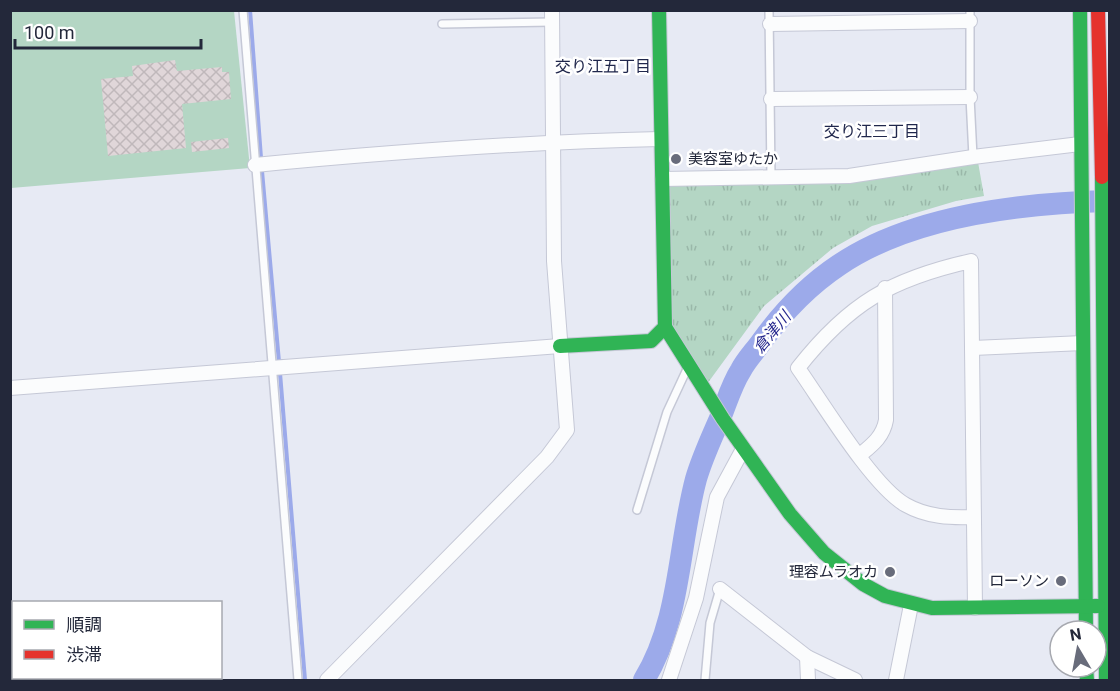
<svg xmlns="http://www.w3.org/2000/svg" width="1120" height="691" viewBox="0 0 1120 691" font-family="Roboto,'Noto Sans JP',sans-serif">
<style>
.grass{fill:#b4d6c4}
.park{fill:url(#park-tufts)}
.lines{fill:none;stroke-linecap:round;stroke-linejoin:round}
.stream{stroke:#9caaea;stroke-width:4}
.river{stroke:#9caaea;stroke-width:22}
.building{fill:url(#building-cross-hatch)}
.lane-casing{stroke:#c5c8d6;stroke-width:10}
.street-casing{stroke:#c5c8d6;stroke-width:16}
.fast-casing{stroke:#c5c8d6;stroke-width:16}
.jam-casing{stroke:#c5c8d6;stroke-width:16}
.lane{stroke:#fbfcfd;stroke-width:7}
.street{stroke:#fbfcfd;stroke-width:14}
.fast{stroke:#30b455;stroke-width:14}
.jam{stroke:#e5322d;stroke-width:14}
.poi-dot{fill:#686c7b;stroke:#fff;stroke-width:2}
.labels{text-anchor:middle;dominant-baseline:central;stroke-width:5;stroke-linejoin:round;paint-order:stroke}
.poi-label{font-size:15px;fill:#23283a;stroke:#fff;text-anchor:end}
.neighbourhood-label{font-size:16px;fill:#20274c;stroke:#fff}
.water-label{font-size:16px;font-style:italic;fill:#27298e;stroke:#fff}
</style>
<defs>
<pattern id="park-tufts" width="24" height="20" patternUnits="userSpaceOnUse" patternTransform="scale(1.5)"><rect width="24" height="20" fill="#b4d6c4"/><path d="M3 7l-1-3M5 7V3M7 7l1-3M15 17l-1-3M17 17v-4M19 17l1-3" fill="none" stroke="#9ab8a9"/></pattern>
<pattern id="building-cross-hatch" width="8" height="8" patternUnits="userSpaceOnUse" patternTransform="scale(1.5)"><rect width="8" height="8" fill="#e0d6d9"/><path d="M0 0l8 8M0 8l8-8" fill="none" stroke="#c0b8bb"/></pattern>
</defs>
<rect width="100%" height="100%" fill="#e7eaf4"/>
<!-- grass -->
<path class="grass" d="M 11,11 L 234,11 L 250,168 L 11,188 Z"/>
<!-- park -->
<path class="park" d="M 978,162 L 984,196 L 956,201 L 872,226 L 833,248 L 764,306 L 707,384 L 669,323 L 667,184 Z"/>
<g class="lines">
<!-- stream -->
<g class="stream">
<path d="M 250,10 L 261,158"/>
<path d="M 262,171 L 279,362 L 283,361"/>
<path d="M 280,373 L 305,680"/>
</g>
<!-- river -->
<path class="river" d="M 644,680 C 681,619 678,546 696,479 C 702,458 712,437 721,416 C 727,401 732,384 741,370 C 746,360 755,351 762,341 C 783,312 809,285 839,265 C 913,215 1022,203 1110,201"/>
</g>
<!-- building -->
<g class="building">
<path d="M 175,60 L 177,71 L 222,67 L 222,72 L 229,72 L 231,99 L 182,104 L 186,148 L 108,156 L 101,79 L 133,76 L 132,66 Z"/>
<path d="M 228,138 L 229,148 L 192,152 L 191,142 Z"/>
</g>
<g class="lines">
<!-- lane casing -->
<g class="lane-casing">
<g id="lane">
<path d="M 243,10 L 298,680"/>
<path d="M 769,10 L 771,178"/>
<path d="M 970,10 L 970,97 L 973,157"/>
<path d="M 442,24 L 552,22"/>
<path d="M 637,510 L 667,412 L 687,369"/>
<path d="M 705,680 L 710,623 L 720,589"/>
</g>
</g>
<!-- street casing -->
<g class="street-casing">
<g id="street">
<path d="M 770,24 L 970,21"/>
<path d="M 771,99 L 970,97"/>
<path d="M 255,165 C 390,152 525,142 660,139"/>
<path d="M 662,179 L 849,176 L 973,157 L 1080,144"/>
<path d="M 973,348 L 1083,343"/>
<path d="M 10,388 L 560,346"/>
<path d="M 860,455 C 872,445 883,437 886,420 L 885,288"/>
<path d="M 974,517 C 951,518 927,517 906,505 C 873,487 822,402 798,368 C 849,303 891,279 971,261 L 975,608"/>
<path d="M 720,589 L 807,657 L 855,680"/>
<path d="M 807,657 L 808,680"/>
<path d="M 327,680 L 547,457 L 567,430 L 554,261 L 552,10"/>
<path d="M 669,680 L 696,598 L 717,497 L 743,449"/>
<path d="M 896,680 L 911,605"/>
</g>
</g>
<!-- fast casing -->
<g class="fast-casing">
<g id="fast">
<path d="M 1080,10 L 1086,631"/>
<path d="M 1102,177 L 1106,680"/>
<path d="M 665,327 L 723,419 L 790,514 L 824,553 L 863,584 L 885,596 L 932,608 L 1098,606"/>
<path d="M 560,346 L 651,341 L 665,327 L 659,10"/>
<path d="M 1086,667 L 1087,680"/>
</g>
</g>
<!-- jam casing -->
<g class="jam-casing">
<path id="jam" d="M 1098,10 L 1102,177"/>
</g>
<!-- lane -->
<use href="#lane" class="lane"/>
<!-- street -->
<use href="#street" class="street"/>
<!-- fast -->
<use href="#fast" class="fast"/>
<!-- jam -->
<use href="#jam" class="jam"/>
</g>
<!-- markers -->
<g class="poi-dot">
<circle cx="676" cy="159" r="6"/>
<circle cx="890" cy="572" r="6"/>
<circle cx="1061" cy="581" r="6"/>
</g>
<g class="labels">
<!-- poi labels -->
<g class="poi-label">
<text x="688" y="159" text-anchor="start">美容室ゆたか</text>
<text x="878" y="572">理容ムラオカ</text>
<text x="1049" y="581">ローソン</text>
</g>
<!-- neighbourhood labels -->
<g class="neighbourhood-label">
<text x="603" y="66">交り江五丁目</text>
<text x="872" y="131">交り江三丁目</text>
</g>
<!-- water labels -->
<g class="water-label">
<text transform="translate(772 332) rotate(-50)">倉津川</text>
</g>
</g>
<!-- border -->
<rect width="1120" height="691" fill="none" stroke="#23283a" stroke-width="24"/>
<!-- legend -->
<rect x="12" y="601" width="210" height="78" fill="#ffffff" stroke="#a7a9b0" stroke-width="1.5"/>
<rect x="24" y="620" width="30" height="9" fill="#30b455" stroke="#a7a9b0" stroke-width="1.5"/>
<text x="66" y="631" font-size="18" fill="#23283a">順調</text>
<rect x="24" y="650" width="30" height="9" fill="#e5322d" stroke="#a7a9b0" stroke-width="1.5"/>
<text x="66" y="661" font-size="18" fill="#23283a">渋滞</text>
<!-- north arrow -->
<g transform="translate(1078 649) rotate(350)"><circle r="28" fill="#ffffff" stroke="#a7a9b0" stroke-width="1.5"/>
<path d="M0-4.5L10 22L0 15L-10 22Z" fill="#686c7b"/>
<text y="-9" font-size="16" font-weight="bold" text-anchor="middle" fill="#23283a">N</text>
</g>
<!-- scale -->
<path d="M15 39v9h186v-9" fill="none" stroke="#23283a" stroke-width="3"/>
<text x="24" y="39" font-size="18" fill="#23283a" stroke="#ffffff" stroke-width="4.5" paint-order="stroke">100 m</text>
</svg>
